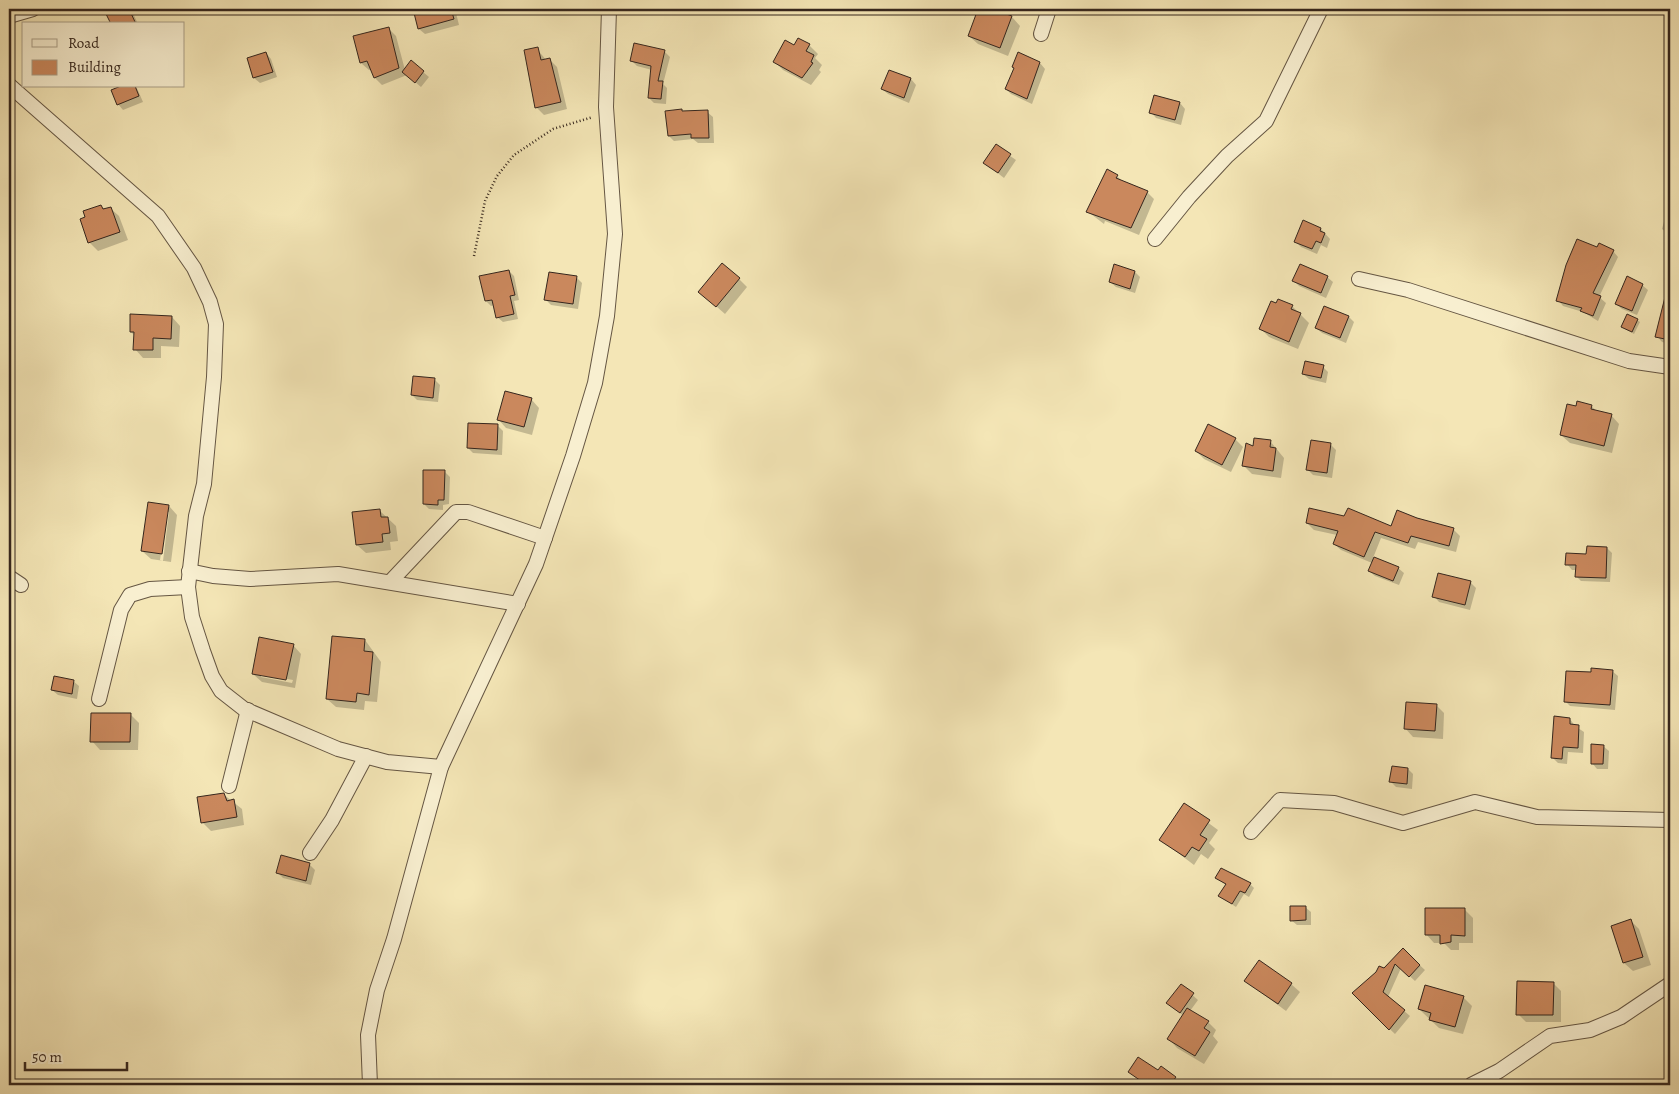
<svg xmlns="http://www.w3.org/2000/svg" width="1679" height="1094" viewBox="0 0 1679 1094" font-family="Alegreya,serif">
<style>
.shadow{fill:#0003;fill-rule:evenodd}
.building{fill:#ca885d;stroke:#35261d}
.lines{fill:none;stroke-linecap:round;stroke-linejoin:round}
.minor-casing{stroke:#655643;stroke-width:16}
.path{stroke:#35261d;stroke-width:2.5;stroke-dasharray:1 2.5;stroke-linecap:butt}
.minor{stroke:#f8efd0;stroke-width:14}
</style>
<rect width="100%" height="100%" fill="#f4e6b6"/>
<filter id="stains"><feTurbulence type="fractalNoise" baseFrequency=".004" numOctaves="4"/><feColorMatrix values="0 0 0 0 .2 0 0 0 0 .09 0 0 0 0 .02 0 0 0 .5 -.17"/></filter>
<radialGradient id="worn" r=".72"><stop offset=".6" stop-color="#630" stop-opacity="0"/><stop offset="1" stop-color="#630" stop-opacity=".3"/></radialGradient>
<!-- shadow -->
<g class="shadow">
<path d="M 115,9 L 131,9 L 138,24 L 112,24 L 107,12 Z"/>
<path d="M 414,9 L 455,9 L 459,25 L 425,34 L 419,29 Z"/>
<path d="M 687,9 L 709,9 L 708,13 Z"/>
<path d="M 980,9 L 989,9 L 1012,17 L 1020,26 L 1008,56 L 978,44 L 969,36 Z"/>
<path d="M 388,28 L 396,36 L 405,70 L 411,62 L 429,77 L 421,87 L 407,75 L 382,85 L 375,78 L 372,70 L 369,70 L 361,63 Z"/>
<path d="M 809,45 L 818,54 L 815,58 L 822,65 L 819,70 L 821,72 L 811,85 L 783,70 L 775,62 L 794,46 Z"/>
<path d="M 537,49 L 546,60 L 549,59 L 557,67 L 567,109 L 544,115 L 536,107 Z"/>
<path d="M 664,51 L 670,57 L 663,84 L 667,88 L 666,104 L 654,103 L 649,98 L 652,70 L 637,66 L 632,61 Z"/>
<path d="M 266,53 L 271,59 L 277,77 L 260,83 L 254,78 Z"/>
<path d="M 1019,54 L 1040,63 L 1045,69 L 1032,104 L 1011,94 L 1006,89 L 1015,69 Z"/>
<path d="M 889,71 L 911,79 L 916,85 L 909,103 L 888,94 L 882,89 Z"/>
<path d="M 124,86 L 136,86 L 143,102 L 123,110 L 118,104 Z"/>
<path d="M 1155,96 L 1180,103 L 1185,109 L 1181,125 L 1156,118 L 1151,112 Z"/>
<path d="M 707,112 L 713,117 L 714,143 L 698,143 L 693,139 L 674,141 L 669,136 Z"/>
<path d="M 996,146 L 1016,160 L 1004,178 L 985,163 Z"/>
<path d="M 1117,176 L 1123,182 L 1147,192 L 1154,199 L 1139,235 L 1105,221 L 1104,224 L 1087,211 Z"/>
<path d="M 1669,203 L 1670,203 L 1670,235 L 1662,229 Z"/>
<path d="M 101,206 L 105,210 L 110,208 L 119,216 L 128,240 L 98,251 L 90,243 L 81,220 Z"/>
<path d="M 1321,229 L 1330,239 L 1327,248 L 1321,245 L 1317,254 L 1301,247 L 1295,241 Z"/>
<path d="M 1598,248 L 1613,251 L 1618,257 L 1599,297 L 1606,303 L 1598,321 L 1583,312 L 1563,306 L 1558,300 Z"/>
<path d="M 509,271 L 514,276 L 519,300 L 514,301 L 518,319 L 503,322 L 497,317 L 495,305 L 491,306 L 486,301 Z"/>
<path d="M 1135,272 L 1140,277 L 1135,293 L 1116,287 L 1110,282 Z"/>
<path d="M 576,277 L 582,283 L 578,309 L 551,305 L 546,300 Z"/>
<path d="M 1327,277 L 1333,282 L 1326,298 L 1299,286 L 1294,281 Z"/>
<path d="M 739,279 L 747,287 L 725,314 L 700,292 Z"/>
<path d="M 1642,285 L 1648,290 L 1637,315 L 1622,309 L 1616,304 Z"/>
<path d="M 1664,305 L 1670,307 L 1670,344 L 1662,342 L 1657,336 Z"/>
<path d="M 1292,306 L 1309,323 L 1298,349 L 1269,337 L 1261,329 Z"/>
<path d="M 1325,307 L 1349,317 L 1354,322 L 1346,343 L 1322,333 L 1316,328 Z"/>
<path d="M 172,317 L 180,326 L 179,347 L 161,346 L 161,358 L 143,358 L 135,349 L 135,336 L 131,332 Z"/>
<path d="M 1637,320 L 1640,322 L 1634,334 L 1622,327 Z"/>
<path d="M 1323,367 L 1328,372 L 1326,383 L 1309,379 L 1303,374 Z"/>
<path d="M 435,380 L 440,385 L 438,402 L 417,400 L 412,395 Z"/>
<path d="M 531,399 L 539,408 L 532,435 L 506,428 L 498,419 Z"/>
<path d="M 1591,406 L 1598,412 L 1611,415 L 1619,424 L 1612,453 L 1570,443 L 1561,435 L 1577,407 Z"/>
<path d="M 498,426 L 503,431 L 502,455 L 473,453 L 468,448 Z"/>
<path d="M 1235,439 L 1243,447 L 1231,472 L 1204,459 L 1196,451 Z"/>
<path d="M 1270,441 L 1284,458 L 1281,478 L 1252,474 L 1243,465 L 1254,448 Z"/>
<path d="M 1312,442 L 1331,445 L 1336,450 L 1332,478 L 1313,475 L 1308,470 Z"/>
<path d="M 444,471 L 450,477 L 449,504 L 443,505 L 443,510 L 429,509 L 424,504 Z"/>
<path d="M 169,506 L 177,515 L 171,562 L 151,559 L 142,551 ZM 167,512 L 169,512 L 163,561 L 160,560 Z"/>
<path d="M 380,511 L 396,526 L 398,541 L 390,542 L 391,550 L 366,553 L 357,545 Z"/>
<path d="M 1398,512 L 1453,529 L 1460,536 L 1456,552 L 1418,542 L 1415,549 L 1381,538 L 1373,558 L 1398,568 L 1404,573 L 1399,585 L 1375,576 L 1369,571 L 1372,563 L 1341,550 L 1334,544 L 1337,535 L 1314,530 L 1307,523 L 1392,528 Z"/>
<path d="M 1607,548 L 1612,553 L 1610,582 L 1581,581 L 1576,576 L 1577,570 L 1572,570 L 1567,564 Z"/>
<path d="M 1470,582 L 1476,588 L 1470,610 L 1439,602 L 1434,596 Z"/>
<path d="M 365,640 L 381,662 L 377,702 L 365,701 L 364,710 L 336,707 L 327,699 Z"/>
<path d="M 293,645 L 301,654 L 295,688 L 262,682 L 253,674 ZM 261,674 L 293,680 L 292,683 L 261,677 Z"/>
<path d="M 1612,671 L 1618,676 L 1615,710 L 1570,706 L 1565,701 L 1592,674 Z"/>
<path d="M 73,681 L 79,686 L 77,699 L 58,695 L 52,690 Z"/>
<path d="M 1436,705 L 1444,713 L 1443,739 L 1413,737 L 1405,728 Z"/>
<path d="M 130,714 L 139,723 L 138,750 L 100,750 L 92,741 Z"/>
<path d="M 1570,719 L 1575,726 L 1584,732 L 1583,753 L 1568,752 L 1567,764 L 1558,763 L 1552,757 Z"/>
<path d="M 1603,746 L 1609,751 L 1608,769 L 1597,769 L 1592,763 Z"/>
<path d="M 1408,769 L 1413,774 L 1412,789 L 1396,787 L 1391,782 Z"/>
<path d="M 223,794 L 242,809 L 244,825 L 211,831 L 202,822 Z"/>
<path d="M 1184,805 L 1218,830 L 1209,843 L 1215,849 L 1208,859 L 1201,854 L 1194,865 L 1161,840 Z"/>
<path d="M 309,864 L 315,870 L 311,885 L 283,878 L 278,873 Z"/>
<path d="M 1216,878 L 1250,884 L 1254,888 L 1249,897 L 1244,894 L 1236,907 L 1224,899 L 1226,885 Z"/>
<path d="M 1305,907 L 1311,912 L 1311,925 L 1297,925 L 1291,920 Z"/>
<path d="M 1465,910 L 1473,918 L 1473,943 L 1459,943 L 1459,950 L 1451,950 L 1444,943 L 1434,943 L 1426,934 Z"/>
<path d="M 1631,921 L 1639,929 L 1651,965 L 1633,971 L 1624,963 L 1612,927 Z"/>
<path d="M 1403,950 L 1425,970 L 1415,981 L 1401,968 L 1388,997 L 1410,1016 L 1395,1034 L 1353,994 L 1384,970 Z"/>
<path d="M 1246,981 L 1291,984 L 1300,992 L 1286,1011 Z"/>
<path d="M 1553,983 L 1561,991 L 1561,1022 L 1526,1022 L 1518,1014 Z"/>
<path d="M 1181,985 L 1198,1000 L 1190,1011 L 1208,1022 L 1216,1030 L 1213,1036 L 1218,1042 L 1204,1064 L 1177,1048 L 1169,1039 L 1184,1016 L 1173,1008 Z"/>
<path d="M 1426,986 L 1464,998 L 1472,1006 L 1463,1034 L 1439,1028 L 1419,1009 Z"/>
<path d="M 1161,1068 L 1175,1078 L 1180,1084 L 1179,1085 L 1146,1085 L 1129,1071 L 1158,1072 Z"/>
</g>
<!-- building -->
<g class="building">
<path d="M 112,9 L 129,9 L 136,24 L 111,24 L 105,12 Z"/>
<path d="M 413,9 L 451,9 L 454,19 L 418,29 Z"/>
<path d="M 978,9 L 993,9 L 1012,16 L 1000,48 L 968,36 Z"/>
<path d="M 389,27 L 399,68 L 374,78 L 367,61 L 360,63 L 353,36 Z"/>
<path d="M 798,38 L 810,44 L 806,51 L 814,55 L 811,62 L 813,63 L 802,78 L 773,62 L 785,40 L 794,45 Z"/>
<path d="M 634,43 L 665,50 L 658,81 L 663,81 L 661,99 L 648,98 L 651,66 L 630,61 Z"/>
<path d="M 538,47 L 541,60 L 550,58 L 561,102 L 535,108 L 524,50 Z"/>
<path d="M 266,52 L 273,72 L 253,78 L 247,58 Z"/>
<path d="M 1018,52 L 1040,62 L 1027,99 L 1005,89 L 1014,68 L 1012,67 Z"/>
<path d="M 411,60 L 424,71 L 415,83 L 402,72 Z"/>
<path d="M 889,70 L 911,78 L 904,98 L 881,89 Z"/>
<path d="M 121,86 L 135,86 L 139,96 L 117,105 L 111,90 Z"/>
<path d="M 1154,95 L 1180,102 L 1175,120 L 1149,113 Z"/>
<path d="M 682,109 L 682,111 L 708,110 L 709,138 L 691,138 L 691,134 L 668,136 L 665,111 Z"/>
<path d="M 996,144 L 1011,154 L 998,173 L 983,163 Z"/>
<path d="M 1107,169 L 1118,175 L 1116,178 L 1148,191 L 1131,228 L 1086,212 Z"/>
<path d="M 101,205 L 103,209 L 111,207 L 120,232 L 88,243 L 80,219 L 85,217 L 83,211 Z"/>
<path d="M 1303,220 L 1321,228 L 1320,231 L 1325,233 L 1321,243 L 1316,241 L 1312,249 L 1294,242 Z"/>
<path d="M 1577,239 L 1597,247 L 1599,243 L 1614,250 L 1593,293 L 1601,296 L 1593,316 L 1580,311 L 1582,308 L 1556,301 L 1566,265 Z"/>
<path d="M 722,263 L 740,278 L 716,307 L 698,292 Z"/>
<path d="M 1114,264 L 1135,271 L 1130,289 L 1109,282 Z"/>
<path d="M 1300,264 L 1328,276 L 1321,293 L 1292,281 Z"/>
<path d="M 509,270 L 515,295 L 510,296 L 514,314 L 496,318 L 492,300 L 485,301 L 479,276 Z"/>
<path d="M 549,272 L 577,276 L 573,304 L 544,300 Z"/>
<path d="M 1627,276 L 1643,284 L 1632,311 L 1615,304 Z"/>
<path d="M 1666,293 L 1670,293 L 1670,340 L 1655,337 Z"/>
<path d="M 1278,299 L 1293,305 L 1291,309 L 1301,313 L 1289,342 L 1259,329 L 1271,301 L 1276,303 Z"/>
<path d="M 1324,306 L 1349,316 L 1340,338 L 1315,328 Z"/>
<path d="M 130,314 L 172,316 L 171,339 L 153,338 L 153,350 L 133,350 L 134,332 L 130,332 Z"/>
<path d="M 1627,314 L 1638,319 L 1632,332 L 1621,327 Z"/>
<path d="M 1305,361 L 1324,365 L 1321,378 L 1302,374 Z"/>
<path d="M 413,376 L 435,378 L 433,398 L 411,395 Z"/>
<path d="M 505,391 L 532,398 L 524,427 L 497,420 Z"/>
<path d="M 1577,401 L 1592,405 L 1591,409 L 1612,414 L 1604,446 L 1560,435 L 1567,404 L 1576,406 Z"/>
<path d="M 468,423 L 498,424 L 497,450 L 467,448 Z"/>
<path d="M 1208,424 L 1236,438 L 1222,465 L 1195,451 Z"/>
<path d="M 1254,438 L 1271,440 L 1270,447 L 1276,448 L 1273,471 L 1242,466 L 1246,443 L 1253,446 Z"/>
<path d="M 1311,440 L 1331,443 L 1327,473 L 1306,470 Z"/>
<path d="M 423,470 L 445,470 L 444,500 L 438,500 L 438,505 L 423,504 Z"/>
<path d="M 148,502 L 169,505 L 162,554 L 141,551 Z"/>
<path d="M 1309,508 L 1344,516 L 1348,508 L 1391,526 L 1397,510 L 1417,518 L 1454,528 L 1449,546 L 1411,536 L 1408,543 L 1375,532 L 1364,557 L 1333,544 L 1338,531 L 1306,523 Z"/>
<path d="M 380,509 L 381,517 L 388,517 L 390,533 L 382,534 L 383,542 L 356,545 L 352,512 Z"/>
<path d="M 1587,546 L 1607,547 L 1606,578 L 1575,577 L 1576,565 L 1565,565 L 1566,553 L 1586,554 Z"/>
<path d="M 1374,557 L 1399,567 L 1393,581 L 1368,571 Z"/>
<path d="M 1438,573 L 1471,581 L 1465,605 L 1432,597 Z"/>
<path d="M 332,636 L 365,639 L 364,651 L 373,652 L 369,695 L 357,693 L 356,702 L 326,699 Z"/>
<path d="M 259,637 L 294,644 L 286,680 L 252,674 Z"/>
<path d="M 1591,668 L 1613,670 L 1610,705 L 1564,702 L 1566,671 L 1591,672 Z"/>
<path d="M 54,676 L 74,680 L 72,694 L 51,690 Z"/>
<path d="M 1406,702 L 1437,704 L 1435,731 L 1404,729 Z"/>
<path d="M 91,713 L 131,713 L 130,742 L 90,742 Z"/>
<path d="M 1554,716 L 1570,718 L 1570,724 L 1579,725 L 1578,748 L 1563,747 L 1562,759 L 1551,758 Z"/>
<path d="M 1591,744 L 1604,745 L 1603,764 L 1591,764 Z"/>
<path d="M 1392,766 L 1408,768 L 1407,784 L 1389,782 Z"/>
<path d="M 224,793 L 227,801 L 234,799 L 237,817 L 201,823 L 197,797 Z"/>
<path d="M 1184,803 L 1210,820 L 1200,835 L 1207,839 L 1199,851 L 1192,847 L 1185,857 L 1159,840 Z"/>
<path d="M 281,855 L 310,863 L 306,881 L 276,873 Z"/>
<path d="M 1221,868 L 1251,883 L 1245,893 L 1240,891 L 1232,904 L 1218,896 L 1226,884 L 1215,878 Z"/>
<path d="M 1290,906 L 1306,906 L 1306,920 L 1290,921 Z"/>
<path d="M 1425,908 L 1465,908 L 1465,936 L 1451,935 L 1451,942 L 1440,944 L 1440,935 L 1425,935 Z"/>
<path d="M 1631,919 L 1643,957 L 1623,963 L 1611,926 Z"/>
<path d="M 1403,948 L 1420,965 L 1409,977 L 1395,964 L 1383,992 L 1405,1010 L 1389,1030 L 1352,993 L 1376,972 L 1379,966 L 1384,968 Z"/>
<path d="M 1259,960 L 1292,983 L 1278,1004 L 1244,981 Z"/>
<path d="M 1517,981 L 1554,982 L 1553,1015 L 1516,1015 Z"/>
<path d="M 1181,984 L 1194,993 L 1180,1013 L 1166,1003 Z"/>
<path d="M 1425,985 L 1464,996 L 1455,1027 L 1429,1020 L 1431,1013 L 1418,1009 Z"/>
<path d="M 1187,1008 L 1209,1021 L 1204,1028 L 1210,1032 L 1195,1056 L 1167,1039 Z"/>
<path d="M 1138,1057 L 1158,1070 L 1161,1066 L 1176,1077 L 1170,1085 L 1147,1085 L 1128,1072 Z"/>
</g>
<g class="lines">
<!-- minor casing -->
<g class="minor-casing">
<g id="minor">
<path d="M 9,16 L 33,9"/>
<path d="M 1041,34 L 1049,9"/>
<path d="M 9,85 L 158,216 L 194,268 L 210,302 L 216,324 L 214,377 L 204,484 L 196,516 L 188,587 L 192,617 L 203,651 L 212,676 L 221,691 L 244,709 L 338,749 L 387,762 L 441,767"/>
<path d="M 1155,239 L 1189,197 L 1227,156 L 1266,121 L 1321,9"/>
<path d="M 1359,279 L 1408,290 L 1629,361 L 1670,367"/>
<path d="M 189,571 L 213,576 L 250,579 L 338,574 L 518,604"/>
<path d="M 9,577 L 21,585"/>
<path d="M 391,581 L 456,512 L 468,512 L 545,538"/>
<path d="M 99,699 L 121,610 L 130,595 L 150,589 L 188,587"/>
<path d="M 229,786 L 248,710"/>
<path d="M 1251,832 L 1280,800 L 1334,803 L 1403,823 L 1475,802 L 1537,817 L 1670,820"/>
<path d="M 310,853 L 332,820 L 366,756"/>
<path d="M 370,1085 L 368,1035 L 377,990 L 394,939 L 441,767 L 536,564 L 573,456 L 595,383 L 607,316 L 615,234 L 606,107 L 609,9"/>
<path d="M 1471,1085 L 1499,1071 L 1550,1036 L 1590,1030 L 1621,1017 L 1670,984"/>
</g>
</g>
<!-- path -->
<path class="path" d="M 474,256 L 485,201 L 497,176 L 514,155 L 553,129 L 593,117"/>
<!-- minor -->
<use href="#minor" class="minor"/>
</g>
<!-- margin -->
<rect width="1679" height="1094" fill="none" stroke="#f4e6b6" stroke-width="30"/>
<rect x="10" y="10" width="1659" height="1074" fill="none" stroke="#35261d" stroke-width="2.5"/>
<rect x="15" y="15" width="1649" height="1064" fill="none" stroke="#35261d"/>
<!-- legend -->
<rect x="22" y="22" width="162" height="65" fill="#f8efd0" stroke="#aa9f88"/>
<rect x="32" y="39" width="25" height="8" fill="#f8efd0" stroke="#aa9f88"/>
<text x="68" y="48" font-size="15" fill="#35261d">Road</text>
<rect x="32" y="60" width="25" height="15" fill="#ca885d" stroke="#aa9f88"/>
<text x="68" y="72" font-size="15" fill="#35261d">Building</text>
<!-- scale -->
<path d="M25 1062v8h102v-8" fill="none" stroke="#35261d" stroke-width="2.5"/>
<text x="32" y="1062" font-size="15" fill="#35261d" stroke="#f8efd0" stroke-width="4" paint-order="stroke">50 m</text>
<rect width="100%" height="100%" filter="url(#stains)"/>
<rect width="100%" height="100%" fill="url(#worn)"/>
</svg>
